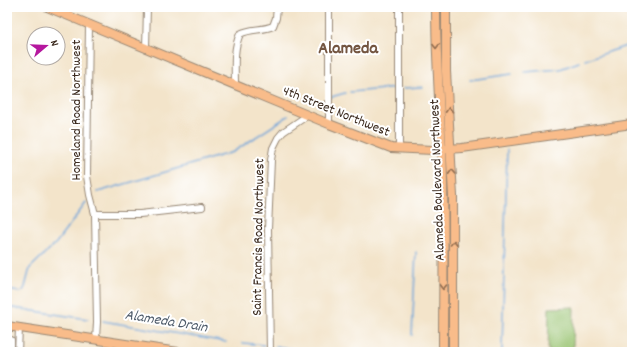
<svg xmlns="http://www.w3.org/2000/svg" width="639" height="359" viewBox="0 0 639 359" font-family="Dekko,sans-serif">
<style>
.green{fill:#98c36f;stroke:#6a7646}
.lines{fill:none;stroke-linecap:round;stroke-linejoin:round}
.stream{stroke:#69a3d9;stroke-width:1.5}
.minor-casing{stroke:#978774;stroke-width:8}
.major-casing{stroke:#978774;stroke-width:10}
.minor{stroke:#fff;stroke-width:6}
.major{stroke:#f9bc8a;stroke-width:8}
.oneway{stroke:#906c4f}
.labels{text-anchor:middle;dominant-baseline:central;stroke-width:4;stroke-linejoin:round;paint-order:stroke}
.street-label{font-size:14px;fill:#3b2a1e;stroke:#fff}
.water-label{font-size:15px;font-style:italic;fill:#4d5a69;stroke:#fff}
.district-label{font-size:18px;font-weight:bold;fill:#735541;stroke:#fff}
</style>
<rect width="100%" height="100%" fill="#fff"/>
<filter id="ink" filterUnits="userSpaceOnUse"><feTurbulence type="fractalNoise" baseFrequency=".025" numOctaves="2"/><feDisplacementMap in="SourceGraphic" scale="8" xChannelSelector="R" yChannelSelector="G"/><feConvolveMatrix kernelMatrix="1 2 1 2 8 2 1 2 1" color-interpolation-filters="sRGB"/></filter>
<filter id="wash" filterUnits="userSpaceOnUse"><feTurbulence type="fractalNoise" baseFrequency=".012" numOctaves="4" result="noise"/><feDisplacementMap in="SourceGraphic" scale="16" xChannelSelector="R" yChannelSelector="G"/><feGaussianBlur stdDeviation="0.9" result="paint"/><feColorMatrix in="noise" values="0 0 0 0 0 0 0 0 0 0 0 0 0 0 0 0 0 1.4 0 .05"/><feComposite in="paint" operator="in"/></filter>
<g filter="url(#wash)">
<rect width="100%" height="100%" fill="#f3e4ca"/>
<!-- green -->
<path class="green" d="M 574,307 L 573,352 L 548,351 L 549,308 Z"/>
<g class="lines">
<!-- stream -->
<g class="stream">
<path d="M 585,60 L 632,44"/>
<path d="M 525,72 L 560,69 L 579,62"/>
<path d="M 470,80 L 512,74"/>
<path d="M 403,88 L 422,87"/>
<path d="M 350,92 L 397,88"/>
<path d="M 331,97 L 345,93"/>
<path d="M 98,192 L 233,152 L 288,116"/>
<path d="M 7,290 L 20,292 L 23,291 L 25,287 L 30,268 L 56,243 L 86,203"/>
<path d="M 7,307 L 88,319"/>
<path d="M 103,321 L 226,342"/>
<path d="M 412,335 L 416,252"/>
<path d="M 243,343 L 264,345"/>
<path d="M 276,346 L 310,352"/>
<path d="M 502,352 L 507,150"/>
</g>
</g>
</g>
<g filter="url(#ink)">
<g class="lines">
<!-- minor casing -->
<g class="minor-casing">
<g id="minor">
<path d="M 399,7 L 399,149"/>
<path d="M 89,24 L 87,176 L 90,195 L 95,214 L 97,322 L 96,339"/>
<path d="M 146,48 L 147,7"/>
<path d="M 235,85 C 235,68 233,49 240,34 C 251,28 262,31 273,26 L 276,18 L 277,7"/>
<path d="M 329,124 L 329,7"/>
<path d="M 95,214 L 140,214 L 202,207"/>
<path d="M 11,340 L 11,352"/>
<path d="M 18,352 L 19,328"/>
<path d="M 270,352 L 268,229 L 271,160 L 273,148 L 278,138 L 283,132 L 308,115"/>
</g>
</g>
<!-- major casing -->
<g class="major-casing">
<g id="major">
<path d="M 47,7 L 329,124 L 391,148 L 433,150 L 462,148 L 632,124"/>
<path d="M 436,7 C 436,55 439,102 442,149 C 445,217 443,284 443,352"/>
<path d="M 446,7 L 446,71 L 453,196 L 453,352"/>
<path d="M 7,326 L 178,352"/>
</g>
</g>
<!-- minor -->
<use href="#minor" class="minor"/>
<!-- major -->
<use href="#major" class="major"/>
</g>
<!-- one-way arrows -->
<defs><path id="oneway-chevron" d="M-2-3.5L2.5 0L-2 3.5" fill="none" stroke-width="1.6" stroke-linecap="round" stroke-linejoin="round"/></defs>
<g class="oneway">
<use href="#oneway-chevron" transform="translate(436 46) rotate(89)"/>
<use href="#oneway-chevron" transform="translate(449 110) rotate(-93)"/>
<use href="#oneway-chevron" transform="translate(452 172) rotate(-93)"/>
<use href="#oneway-chevron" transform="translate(454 243) rotate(-90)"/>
<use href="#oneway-chevron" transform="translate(443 287) rotate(91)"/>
</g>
</g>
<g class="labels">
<!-- street labels -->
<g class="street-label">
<text transform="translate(77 110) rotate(-90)">Homeland Road Northwest</text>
<text transform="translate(336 112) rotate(22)">4th Street Northwest</text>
<text transform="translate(438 180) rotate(-92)">Alameda Boulevard Northwest</text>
<text transform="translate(259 237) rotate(-89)">Saint Francis Road Northwest</text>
</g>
<!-- water labels -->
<g class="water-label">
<text transform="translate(166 322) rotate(9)">Alameda Drain</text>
</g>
<!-- district labels -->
<g class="district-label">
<text x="348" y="49">Alameda</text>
</g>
</g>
<!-- margin -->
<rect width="639" height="359" fill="none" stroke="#fff" stroke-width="24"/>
<!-- north arrow -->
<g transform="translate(46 46) rotate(71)"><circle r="19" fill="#ffffff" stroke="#b1aaa5"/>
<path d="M0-3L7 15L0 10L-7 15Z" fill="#b5179e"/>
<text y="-6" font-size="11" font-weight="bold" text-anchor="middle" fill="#3b2a1e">N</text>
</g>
</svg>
